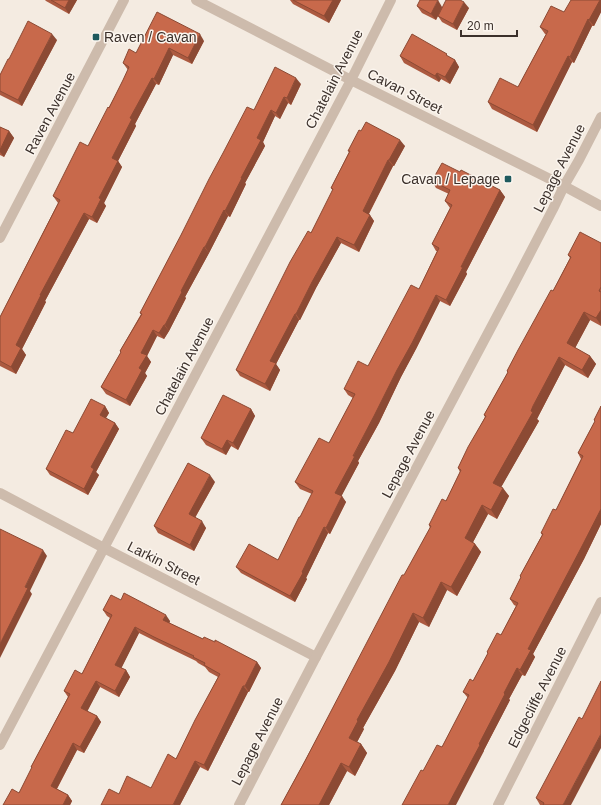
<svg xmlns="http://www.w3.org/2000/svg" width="601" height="805" viewBox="0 0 601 805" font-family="Helvetica,sans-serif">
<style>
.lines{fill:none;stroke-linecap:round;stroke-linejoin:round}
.minor{stroke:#cdbbac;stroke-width:10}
.wall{fill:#ac5a40}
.shaded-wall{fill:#8c4a34}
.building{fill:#c8694b;stroke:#8c4a34}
.poi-dot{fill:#1f5a5e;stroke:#fbf5ee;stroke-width:1.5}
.labels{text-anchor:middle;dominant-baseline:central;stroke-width:3;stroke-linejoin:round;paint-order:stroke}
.poi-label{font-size:14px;fill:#3b302b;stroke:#fbf5ee;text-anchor:start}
.street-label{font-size:14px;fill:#3b302b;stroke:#fbf5ee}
</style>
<rect width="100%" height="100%" fill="#f4ebe1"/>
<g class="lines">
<!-- minor -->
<g class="minor">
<path d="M 196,0 L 351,80 L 564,186 L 601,206"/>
<path d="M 0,238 L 124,0"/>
<path d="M 0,493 L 104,548 L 316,657"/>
<path d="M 0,745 L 351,80 L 391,0"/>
<path d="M 239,805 L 316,657 L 514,284 L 553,209 L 564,186 L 579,160 L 601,117"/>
<path d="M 498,805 L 601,602"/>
</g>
</g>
<!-- wall -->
<g class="wall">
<path d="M 45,0 L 77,0 L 69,14 L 46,1 Z"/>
<path d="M 290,0 L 341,0 L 329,23 L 293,4 Z"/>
<path d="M 601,0 L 601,12 L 594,26 L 592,26 L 574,63 L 572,62 L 537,132 L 492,109 L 488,102 L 518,87 L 546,34 L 545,34 L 540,27 Z"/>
<path d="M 417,6 L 442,7 L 469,8 L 457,30 L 442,22 L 438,16 L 436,20 L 422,13 Z"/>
<path d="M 57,40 L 22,106 L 0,95 L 0,75 L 9,59 Z"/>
<path d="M 204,41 L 192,64 L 173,55 L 159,85 L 156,84 L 135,124 L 136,126 L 118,161 L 122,167 L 104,203 L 106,206 L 97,223 L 89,219 L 45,301 L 46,302 L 22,349 L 26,355 L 16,374 L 0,366 L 0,317 L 58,203 L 53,196 L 88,146 L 123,81 L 128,70 L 123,63 L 136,53 Z"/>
<path d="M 400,56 L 449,57 L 455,60 L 459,67 L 450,84 L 441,79 L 439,82 L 404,63 Z"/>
<path d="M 301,84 L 291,105 L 288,103 L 280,119 L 275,116 L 263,142 L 265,146 L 245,183 L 246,184 L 230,217 L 228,216 L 209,253 L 185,297 L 186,298 L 169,331 L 164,339 L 157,336 L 147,356 L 151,362 L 145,373 L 147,376 L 130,406 L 106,394 L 101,387 L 121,352 L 120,351 L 141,314 L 140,313 L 181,236 L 181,235 L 254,110 Z"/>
<path d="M 0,127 L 9,131 L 14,138 L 4,157 L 0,155 Z"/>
<path d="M 361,131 L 405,146 L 394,166 L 393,166 L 369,214 L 374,221 L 359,252 L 341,243 L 316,288 L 300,320 L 299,320 L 276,364 L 280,370 L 270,391 L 240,376 L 236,370 L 311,233 L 333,191 L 331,188 L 349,152 L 348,151 Z"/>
<path d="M 460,172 L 500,190 L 505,197 L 466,272 L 467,274 L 450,306 L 440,301 L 416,349 L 401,377 L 379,423 L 358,461 L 359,463 L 341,496 L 346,502 L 330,534 L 328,533 L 306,578 L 307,579 L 295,602 L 241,573 L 236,567 L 278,560 L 312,494 L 300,489 L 295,482 L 329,443 L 353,398 L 348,395 L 344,389 L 368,366 L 419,289 L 437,251 L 436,251 L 432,244 L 450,208 L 445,201 L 449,194 L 436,188 L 432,181 Z"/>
<path d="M 601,243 L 601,326 L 590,320 L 575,348 L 590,356 L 596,364 L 588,378 L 565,365 L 539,415 L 537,419 L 539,421 L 501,487 L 509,496 L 497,519 L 488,514 L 473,542 L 475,544 L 481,552 L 457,596 L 447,590 L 429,627 L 419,622 L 395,671 L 363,728 L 364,729 L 357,742 L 361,744 L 367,753 L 355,776 L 347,771 L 329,805 L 281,805 L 430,528 L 429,525 L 446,501 L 460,472 L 458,468 L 485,417 L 484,415 L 508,372 L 507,371 L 553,291 L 570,258 L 568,255 Z"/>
<path d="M 105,406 L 109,413 L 106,418 L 115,423 L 119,429 L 96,472 L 99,475 L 88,495 L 50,475 L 46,469 L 73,433 Z"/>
<path d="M 601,406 L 601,524 L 584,559 L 533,654 L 535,657 L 525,676 L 522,675 L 509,699 L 510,700 L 484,750 L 484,751 L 423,771 L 442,747 L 468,698 L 463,692 L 473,681 L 488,653 L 487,652 L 501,635 L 516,606 L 514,605 L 510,599 L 521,577 L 520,576 L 542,535 L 541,533 L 556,510 L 581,459 L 578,453 L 595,421 L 594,420 Z"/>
<path d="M 251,409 L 255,416 L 238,450 L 231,446 L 226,455 L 206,445 L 201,438 Z"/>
<path d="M 215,482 L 195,518 L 206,528 L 194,551 L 158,533 L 154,526 Z"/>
<path d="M 121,600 L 170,621 L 169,623 L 203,639 L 215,642 L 257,662 L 261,668 L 249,692 L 248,692 L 208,771 L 200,767 L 180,805 L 119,794 L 151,788 L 176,759 L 218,677 L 209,672 L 205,667 L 198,663 L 196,661 L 159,643 L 139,633 L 121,668 L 126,670 L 130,677 L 119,697 L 100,687 L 87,711 L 97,716 L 101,722 L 84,753 L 77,750 L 57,789 L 68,795 L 72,801 L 70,805 L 3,805 L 19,793 L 32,768 L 31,767 L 68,697 L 64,691 L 82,674 L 110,618 L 107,616 L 103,610 Z"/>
<path d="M 536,798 L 571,805 L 540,805 Z"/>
</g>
<!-- shaded-wall -->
<g class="shaded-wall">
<path d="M 69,0 L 77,0 L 69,14 L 65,8 Z"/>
<path d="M 333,0 L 341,0 L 329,23 L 324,16 Z"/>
<path d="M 438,0 L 442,7 L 436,20 L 431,14 Z"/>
<path d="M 600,0 L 601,0 L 601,12 L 594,26 L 589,20 Z"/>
<path d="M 464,2 L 469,8 L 457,30 L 453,24 Z"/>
<path d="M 588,19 L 592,26 L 574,63 L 570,57 Z"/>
<path d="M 52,34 L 57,40 L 22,106 L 18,100 Z"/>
<path d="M 200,34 L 204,41 L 192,64 L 188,58 Z"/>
<path d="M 169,48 L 173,55 L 159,85 L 154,79 Z"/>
<path d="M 568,56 L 572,62 L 537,132 L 533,125 Z"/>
<path d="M 455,60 L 459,67 L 450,84 L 445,77 Z"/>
<path d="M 437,73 L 441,79 L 439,82 L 435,76 Z"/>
<path d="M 152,78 L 156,84 L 135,124 L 136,126 L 118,161 L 122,167 L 104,203 L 106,206 L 97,223 L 92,217 L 112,158 L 130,118 Z"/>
<path d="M 296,78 L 301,84 L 291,105 L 287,98 Z"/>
<path d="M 284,97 L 288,103 L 280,119 L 276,113 Z"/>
<path d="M 271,110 L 275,116 L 263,142 L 265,146 L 245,183 L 246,184 L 230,217 L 225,211 L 241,178 L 257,138 Z"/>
<path d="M 9,131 L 14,138 L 4,157 L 0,152 L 0,150 Z"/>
<path d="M 400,140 L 405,146 L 394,166 L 389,160 Z"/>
<path d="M 388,160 L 393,166 L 367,217 L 363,211 Z"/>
<path d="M 500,190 L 505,197 L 466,272 L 467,274 L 450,306 L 446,300 L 461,267 Z"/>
<path d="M 224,210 L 228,216 L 209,253 L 205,247 Z"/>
<path d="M 84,213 L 89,219 L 45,301 L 46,302 L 22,349 L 26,355 L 16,374 L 11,367 L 16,345 L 40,295 Z"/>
<path d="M 370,215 L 374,221 L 359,252 L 354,245 Z"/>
<path d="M 337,237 L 341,243 L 316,288 L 300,320 L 296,314 L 312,282 Z"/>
<path d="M 204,247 L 209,253 L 185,297 L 186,298 L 169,331 L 165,325 L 181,291 Z"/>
<path d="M 436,295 L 440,301 L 416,349 L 401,377 L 379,423 L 358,461 L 359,463 L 340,499 L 335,493 L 397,370 Z"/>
<path d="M 601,310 L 601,325 L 596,318 Z"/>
<path d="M 584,312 L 590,320 L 573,352 L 567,343 Z"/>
<path d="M 295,314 L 299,320 L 276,364 L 280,370 L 270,391 L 265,384 L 270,361 Z"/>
<path d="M 164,325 L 169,331 L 164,339 L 159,333 Z"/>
<path d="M 153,330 L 157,336 L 147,356 L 151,362 L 145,373 L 147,376 L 130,406 L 126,400 L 139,368 L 141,353 Z"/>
<path d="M 590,356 L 596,364 L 588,378 L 582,370 Z"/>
<path d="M 559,357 L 565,365 L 539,415 L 537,419 L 539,421 L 499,491 L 493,483 Z"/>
<path d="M 105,406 L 109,413 L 104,421 L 100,415 Z"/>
<path d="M 251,409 L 255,416 L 238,450 L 233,443 Z"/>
<path d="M 115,423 L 119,429 L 96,472 L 99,475 L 88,495 L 84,489 L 91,467 Z"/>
<path d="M 227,440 L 231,446 L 226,455 L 222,449 Z"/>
<path d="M 210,475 L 215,482 L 193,521 L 189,514 Z"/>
<path d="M 503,488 L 509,496 L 497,519 L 491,510 Z"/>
<path d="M 342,496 L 346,502 L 330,534 L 326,528 Z"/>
<path d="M 482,505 L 488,514 L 471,546 L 465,538 Z"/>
<path d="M 601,509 L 601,524 L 584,559 L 533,654 L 535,657 L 525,676 L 520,670 L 528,649 Z"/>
<path d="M 202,521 L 206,528 L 194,551 L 190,545 Z"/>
<path d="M 324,527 L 328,533 L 306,578 L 307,579 L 295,602 L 290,596 Z"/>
<path d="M 475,544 L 481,552 L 457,596 L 451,587 Z"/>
<path d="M 43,550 L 47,556 L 30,591 L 32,594 L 0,658 L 0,644 L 25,587 Z"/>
<path d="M 441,582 L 447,590 L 429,627 L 423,618 Z"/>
<path d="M 413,613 L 419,622 L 395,671 L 363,728 L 364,729 L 355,746 L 349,738 L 357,720 Z"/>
<path d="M 166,615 L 170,621 L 168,627 L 163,620 Z"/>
<path d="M 135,627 L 139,633 L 120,671 L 115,665 Z"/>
<path d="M 257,662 L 261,668 L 249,692 L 245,686 Z"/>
<path d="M 517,668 L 522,675 L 509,699 L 510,700 L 484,750 L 484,751 L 456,805 L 448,805 L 504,693 Z"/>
<path d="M 126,670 L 130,677 L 119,697 L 115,691 Z"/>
<path d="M 96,681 L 100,687 L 86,714 L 81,708 Z"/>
<path d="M 243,686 L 248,692 L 208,771 L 204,765 Z"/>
<path d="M 97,716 L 101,722 L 84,753 L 80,747 Z"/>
<path d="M 601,734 L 601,748 L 571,805 L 563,805 Z"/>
<path d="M 73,743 L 77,750 L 55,792 L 51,786 Z"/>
<path d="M 361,744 L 367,753 L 355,776 L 349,767 Z"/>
<path d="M 195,761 L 200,767 L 180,805 L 173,805 Z"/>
<path d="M 341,763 L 347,771 L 329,805 L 319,805 Z"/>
<path d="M 68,795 L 72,801 L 70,805 L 63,805 Z"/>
</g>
<!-- building -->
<g class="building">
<path d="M 51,0 L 69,0 L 65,8 Z"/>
<path d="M 293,0 L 333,0 L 324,16 Z"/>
<path d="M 420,0 L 438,0 L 431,14 L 417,6 Z"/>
<path d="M 446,0 L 460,0 L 464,2 L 453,24 L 438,16 Z"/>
<path d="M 571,0 L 600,0 L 589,20 L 588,19 L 570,57 L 568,56 L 533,125 L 488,102 L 500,78 L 518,87 L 548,31 L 540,27 L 551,6 L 564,12 Z"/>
<path d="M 157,12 L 200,34 L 188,58 L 169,48 L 154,79 L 152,78 L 130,118 L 132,119 L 112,158 L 118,161 L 99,198 L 101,199 L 92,217 L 84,213 L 40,295 L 41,295 L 16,345 L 21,348 L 11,367 L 0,361 L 0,317 L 60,200 L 53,196 L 80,142 L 88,146 L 108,107 L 109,108 L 123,80 L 129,67 L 123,63 L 129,49 L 136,53 Z"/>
<path d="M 28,21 L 52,34 L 18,100 L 0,91 L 0,75 L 8,59 L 9,59 Z"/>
<path d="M 412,34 L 447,54 L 446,55 L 455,60 L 445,77 L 437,73 L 435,76 L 400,56 Z"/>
<path d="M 275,67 L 296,78 L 287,98 L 284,97 L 276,113 L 271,110 L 257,138 L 261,140 L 241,178 L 242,178 L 225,211 L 224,210 L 205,247 L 204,247 L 181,291 L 182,292 L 165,325 L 164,325 L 159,333 L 153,330 L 141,353 L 147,355 L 139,368 L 142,370 L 126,400 L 101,387 L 121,352 L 120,351 L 142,314 L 140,313 L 181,235 L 209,179 L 223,153 L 247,107 L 254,110 Z"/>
<path d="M 366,122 L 400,140 L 389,160 L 388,160 L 363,211 L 370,215 L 354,245 L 337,237 L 312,282 L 296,314 L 295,314 L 270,361 L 276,363 L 265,384 L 236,370 L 290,262 L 308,231 L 311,233 L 333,189 L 331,188 L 350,151 L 348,151 L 359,130 L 361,131 Z"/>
<path d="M 0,127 L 9,131 L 0,150 Z"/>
<path d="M 442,163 L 460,172 L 461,170 L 500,190 L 461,267 L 463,267 L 446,300 L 436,295 L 412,343 L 397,370 L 374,416 L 353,456 L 355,456 L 335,493 L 342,496 L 326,528 L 324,527 L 302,572 L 303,573 L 290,596 L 236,567 L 249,544 L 278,560 L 299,517 L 300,517 L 313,491 L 295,482 L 319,438 L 329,443 L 355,394 L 344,389 L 358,361 L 368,366 L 411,285 L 419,289 L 439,248 L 432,244 L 452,205 L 445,201 L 450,190 L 432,181 Z"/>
<path d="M 580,232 L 601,243 L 601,287 L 599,291 L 601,292 L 601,310 L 596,318 L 584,312 L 567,343 L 590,356 L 582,370 L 559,357 L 533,406 L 531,411 L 533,412 L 493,483 L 503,488 L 491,510 L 482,505 L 465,538 L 475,544 L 451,587 L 441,582 L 423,618 L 413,613 L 389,662 L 357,720 L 358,721 L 349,738 L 361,744 L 349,767 L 341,763 L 319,805 L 281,805 L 305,761 L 402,575 L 404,575 L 431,526 L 429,525 L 442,499 L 446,501 L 461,470 L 458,468 L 468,447 L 486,416 L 484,415 L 508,372 L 507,371 L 518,350 L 551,290 L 553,291 L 571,257 L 568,255 Z"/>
<path d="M 223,395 L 251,409 L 233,443 L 227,440 L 222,449 L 201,438 Z"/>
<path d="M 91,399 L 105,406 L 100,415 L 115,423 L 91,467 L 94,469 L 84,489 L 46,469 L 66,430 L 73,433 Z"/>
<path d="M 601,406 L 601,509 L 579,552 L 528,649 L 531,650 L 520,670 L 517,668 L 504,693 L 505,694 L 479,744 L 480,745 L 448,805 L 402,805 L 421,770 L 423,771 L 437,745 L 442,747 L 469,695 L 463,692 L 470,679 L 473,681 L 488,653 L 487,652 L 497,633 L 501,635 L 518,603 L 510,599 L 521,577 L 520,576 L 543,534 L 541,533 L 553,509 L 556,510 L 583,456 L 578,453 L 595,421 L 594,420 Z"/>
<path d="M 188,463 L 210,475 L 189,514 L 202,521 L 190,545 L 154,526 Z"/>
<path d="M 0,529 L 43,550 L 25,587 L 28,588 L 0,644 Z"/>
<path d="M 124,593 L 166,615 L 163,620 L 203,639 L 204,637 L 215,642 L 215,640 L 257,662 L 245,686 L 243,686 L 204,765 L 195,761 L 173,805 L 101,805 L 109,789 L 119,794 L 127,776 L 151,788 L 168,754 L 176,759 L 195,720 L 220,674 L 204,665 L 205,663 L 193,657 L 194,656 L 154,637 L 135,627 L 115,665 L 126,670 L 115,691 L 96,681 L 81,708 L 97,716 L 80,747 L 73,743 L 51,786 L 68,795 L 63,805 L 3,805 L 12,789 L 19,793 L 32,767 L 31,767 L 70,694 L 64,691 L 75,670 L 82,674 L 112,615 L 103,610 L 111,595 L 121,600 Z"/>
<path d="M 601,681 L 601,734 L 563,805 L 543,805 L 544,803 L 536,798 L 579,717 L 582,719 Z"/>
</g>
<!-- markers -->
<g class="poi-dot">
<rect x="92" y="33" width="8" height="8" rx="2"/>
<rect x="504" y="175" width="8" height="8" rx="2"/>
</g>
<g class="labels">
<!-- poi labels -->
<g class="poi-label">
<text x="104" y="37">Raven / Cavan</text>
<text x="500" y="179" text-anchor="end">Cavan / Lepage</text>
</g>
<!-- street labels -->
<g class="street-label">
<text transform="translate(334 79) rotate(-63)">Chatelain Avenue</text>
<text transform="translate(405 91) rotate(27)">Cavan Street</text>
<text transform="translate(50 113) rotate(-62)">Raven Avenue</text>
<text transform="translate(559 168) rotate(-63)">Lepage Avenue</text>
<text transform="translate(184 366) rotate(-62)">Chatelain Avenue</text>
<text transform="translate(408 454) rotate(-62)">Lepage Avenue</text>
<text transform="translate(164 563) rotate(27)">Larkin Street</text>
<text transform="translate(537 697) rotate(-63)">Edgecliffe Avenue</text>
<text transform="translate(257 741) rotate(-63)">Lepage Avenue</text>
</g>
</g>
<!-- scale -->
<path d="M461 30v6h56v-6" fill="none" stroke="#3b302b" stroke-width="2"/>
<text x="467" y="30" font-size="12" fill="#3b302b" stroke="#fbf5ee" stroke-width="3" paint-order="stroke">20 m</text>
</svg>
